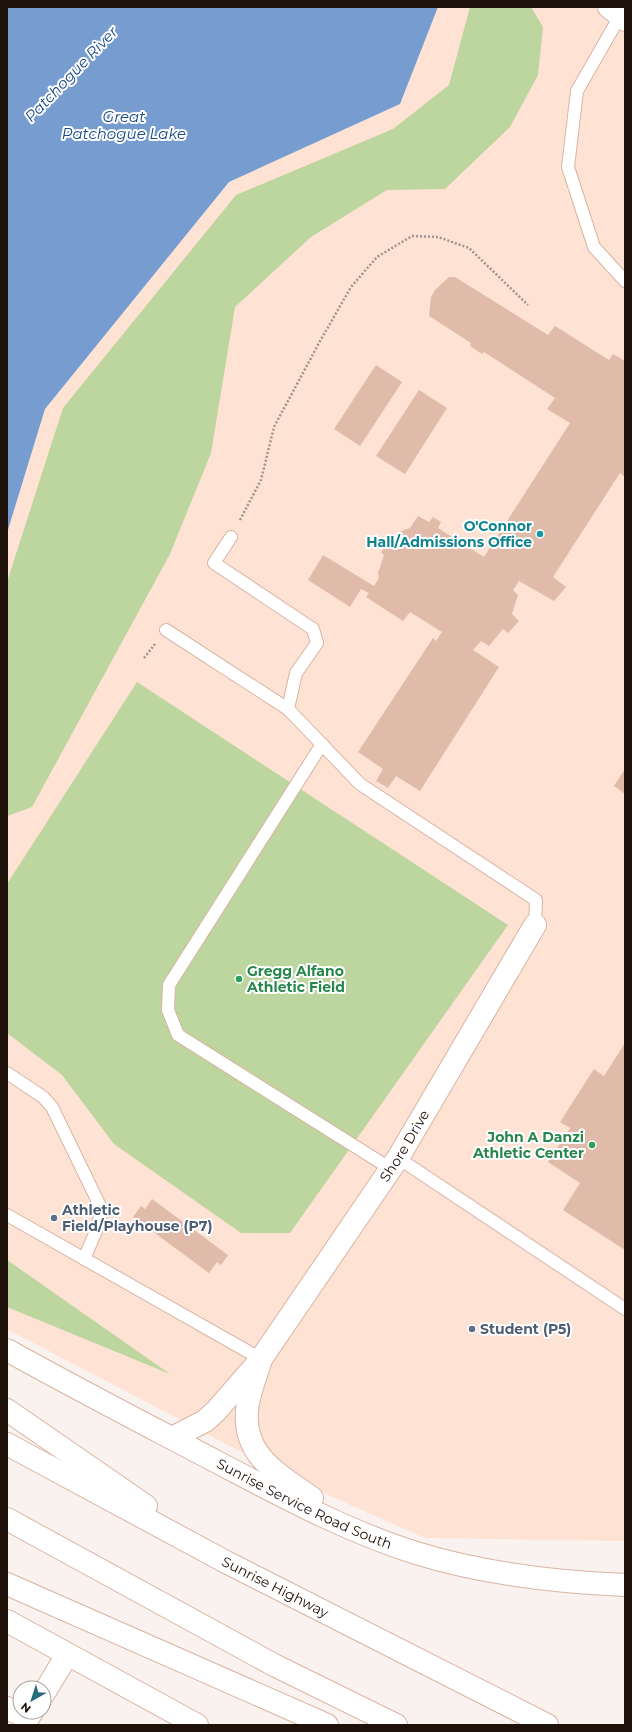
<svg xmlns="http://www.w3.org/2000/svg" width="632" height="1732" viewBox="0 0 632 1732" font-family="Montserrat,sans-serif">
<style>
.built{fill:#fee2d4}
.green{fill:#bdd59e}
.water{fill:#779ccf}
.building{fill:#e0bba9}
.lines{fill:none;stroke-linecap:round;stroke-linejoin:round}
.lane-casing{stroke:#d9b4a2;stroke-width:14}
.street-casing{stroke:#d9b4a2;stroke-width:24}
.secondary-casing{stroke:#d9b4a2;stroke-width:24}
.highway-casing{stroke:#d9b4a2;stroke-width:24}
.path{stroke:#9e948f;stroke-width:2.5;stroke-dasharray:2 2;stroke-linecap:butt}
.lane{stroke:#fff;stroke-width:12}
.street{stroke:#fff;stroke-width:22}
.secondary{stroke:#fff;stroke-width:22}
.highway{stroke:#fff;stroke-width:22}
.culture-dot{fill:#0f9aa8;stroke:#fff;stroke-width:1.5}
.leisure-dot{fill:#2e9e5b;stroke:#fff;stroke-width:1.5}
.service-dot{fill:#5c6f8a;stroke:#fff;stroke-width:1.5}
.labels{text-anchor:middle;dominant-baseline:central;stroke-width:4;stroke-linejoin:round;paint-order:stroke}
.culture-label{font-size:14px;font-weight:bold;fill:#0d838f;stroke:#fff;text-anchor:end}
.leisure-label{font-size:14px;font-weight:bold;fill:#27864d;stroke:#fff;text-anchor:start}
.street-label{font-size:14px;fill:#1e110a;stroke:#fff}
.service-label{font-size:14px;font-weight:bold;fill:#4e5e75;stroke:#fff;text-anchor:start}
.water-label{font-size:15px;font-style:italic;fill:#184887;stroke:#fff}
</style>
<rect width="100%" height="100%" fill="#faf2ee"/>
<!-- built -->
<path class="built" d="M 438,7 L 609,7 L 625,20 L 625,1541 L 425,1538 L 299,1482 L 7,1329 L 7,533 L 45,409 L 229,182 L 400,104 Z"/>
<!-- green -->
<g class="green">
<path d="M 470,7 L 531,7 L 543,27 L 538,75 L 510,127 L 445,189 L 387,190 L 311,237 L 235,307 L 211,453 L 170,554 L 32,807 L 7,816 L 7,582 L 63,408 L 236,195 L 393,129 L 449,85 Z"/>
<path d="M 137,682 L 508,925 L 290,1233 L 241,1233 L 114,1144 L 62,1075 L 7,1033 L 7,884 Z"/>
<path d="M 7,1260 L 170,1374 L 7,1307 Z"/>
</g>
<!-- water -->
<path class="water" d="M 7,7 L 438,7 L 400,104 L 229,182 L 45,409 L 7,533 Z"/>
<!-- building -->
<g class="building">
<path d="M 449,277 L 455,277 L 548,335 L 555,326 L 609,360 L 613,354 L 625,361 L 625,477 L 620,473 L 553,577 L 566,587 L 554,601 L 519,581 L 513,590 L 518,595 L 512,614 L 519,621 L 508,633 L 503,629 L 489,646 L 481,641 L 473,650 L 499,667 L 420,791 L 396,776 L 388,788 L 376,781 L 383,769 L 358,752 L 433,638 L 436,641 L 442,632 L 410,612 L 403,621 L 366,597 L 369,593 L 361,589 L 350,607 L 308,580 L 323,555 L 374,586 L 379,578 L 378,573 L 384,555 L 381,552 L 386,546 L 388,547 L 401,531 L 410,528 L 418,516 L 429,522 L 433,517 L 441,522 L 438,528 L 484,557 L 570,423 L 547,409 L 555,398 L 484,352 L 482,354 L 470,346 L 471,343 L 429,316 L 431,297 L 435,290 Z"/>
<path d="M 376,365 L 402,382 L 360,446 L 334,429 Z"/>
<path d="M 419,390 L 447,408 L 405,474 L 376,456 Z"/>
<path d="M 625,769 L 625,794 L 614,786 Z"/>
<path d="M 625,1043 L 625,1250 L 563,1210 L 580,1183 L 548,1162 L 570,1128 L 560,1122 L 594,1069 L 604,1076 Z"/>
<path d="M 152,1199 L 228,1255 L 221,1265 L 217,1262 L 209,1273 L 133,1217 L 141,1206 L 145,1209 Z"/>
</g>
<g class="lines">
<!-- lane casing -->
<g class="lane-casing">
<g id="lane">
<path d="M 620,16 L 577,91 L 568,167 L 594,247 L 625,281"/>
<path d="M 231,537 L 214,563 L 313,629 L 317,643 L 296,673 L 288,709 L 360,784 L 536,900 L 535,925"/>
<path d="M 166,630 L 288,709"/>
<path d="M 322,744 L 169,985 L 168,1010 L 178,1035 L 391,1169"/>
<path d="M 7,1073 L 43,1097 L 52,1107 L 102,1210 L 96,1231 L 84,1259"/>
<path d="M 398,1158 L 625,1309"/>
<path d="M 7,1215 L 261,1359"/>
</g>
</g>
<!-- street casing -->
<g class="street-casing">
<g id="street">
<path d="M 609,7 L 625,20"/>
<path id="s1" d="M 261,1359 L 398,1158 L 535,925"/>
<path d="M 44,1693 L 67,1655"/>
<path d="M 7,1708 L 28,1718 L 32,1712"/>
</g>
</g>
<!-- secondary casing -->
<g class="secondary-casing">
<g id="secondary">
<path id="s2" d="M 7,1350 C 75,1388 145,1424 215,1461 C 280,1495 346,1531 416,1553 C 484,1574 555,1582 625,1585"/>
<path d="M 261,1359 C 257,1373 251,1388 248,1403 C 239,1454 277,1473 312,1498"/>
<path d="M 172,1438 L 205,1421 L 216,1411 L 257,1364"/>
<path d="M 7,1621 L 197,1725"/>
</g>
</g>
<!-- highway casing -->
<g class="highway-casing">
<g id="highway">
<path d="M 7,1410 L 146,1506"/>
<path id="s3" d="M 7,1444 L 226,1562 L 547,1725"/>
<path d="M 7,1519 L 274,1665 L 396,1725"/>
<path d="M 7,1584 L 327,1725"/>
</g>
</g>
<!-- path -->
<g class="path">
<path d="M 240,520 L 261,480 L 274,427 L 319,343 L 351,287 L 377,257 L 412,236 L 438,237 L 469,248 L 528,305"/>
<path d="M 144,658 L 155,644"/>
</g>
<!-- lane -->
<use href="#lane" class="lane"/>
<!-- street -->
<use href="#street" class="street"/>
<!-- secondary -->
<use href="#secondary" class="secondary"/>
<!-- highway -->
<use href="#highway" class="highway"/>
</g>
<!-- markers -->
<circle class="culture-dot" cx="540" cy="534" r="4"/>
<g class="leisure-dot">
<circle cx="239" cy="979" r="4"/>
<circle cx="592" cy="1145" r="4"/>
</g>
<g class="service-dot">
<circle cx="54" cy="1218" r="4"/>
<circle cx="472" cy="1329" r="4"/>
</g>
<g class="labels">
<!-- culture labels -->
<g class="culture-label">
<text x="532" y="526">O'Connor<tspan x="532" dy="16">Hall/Admissions Office</tspan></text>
</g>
<!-- leisure labels -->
<g class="leisure-label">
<text x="247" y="971">Gregg Alfano<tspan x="247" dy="16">Athletic Field</tspan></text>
<text x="584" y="1137" text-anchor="end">John A Danzi<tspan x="584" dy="16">Athletic Center</tspan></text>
</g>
<!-- street labels -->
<g class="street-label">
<text stroke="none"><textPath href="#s1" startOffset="257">Shore Drive</textPath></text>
<text stroke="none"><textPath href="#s2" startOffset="335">Sunrise Service Road South</textPath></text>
<text stroke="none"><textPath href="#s3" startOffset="304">Sunrise Highway</textPath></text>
</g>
<!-- service labels -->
<g class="service-label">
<text x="62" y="1210">Athletic<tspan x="62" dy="16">Field/Playhouse (P7)</tspan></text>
<text x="480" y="1329">Student (P5)</text>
</g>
<!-- water labels -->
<g class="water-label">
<text transform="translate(71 74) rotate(-46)">Patchogue River</text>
<text x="124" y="116">Great<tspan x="124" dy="17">Patchogue Lake</tspan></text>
</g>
</g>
<!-- border -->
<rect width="632" height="1732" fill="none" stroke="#1e110a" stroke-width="16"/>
<!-- north arrow -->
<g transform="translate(32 1700) rotate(219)"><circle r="19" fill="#ffffff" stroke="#a5a09d"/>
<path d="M0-3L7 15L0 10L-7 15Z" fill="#266f7a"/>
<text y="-6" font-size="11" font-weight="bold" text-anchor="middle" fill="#1e110a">N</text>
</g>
</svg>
